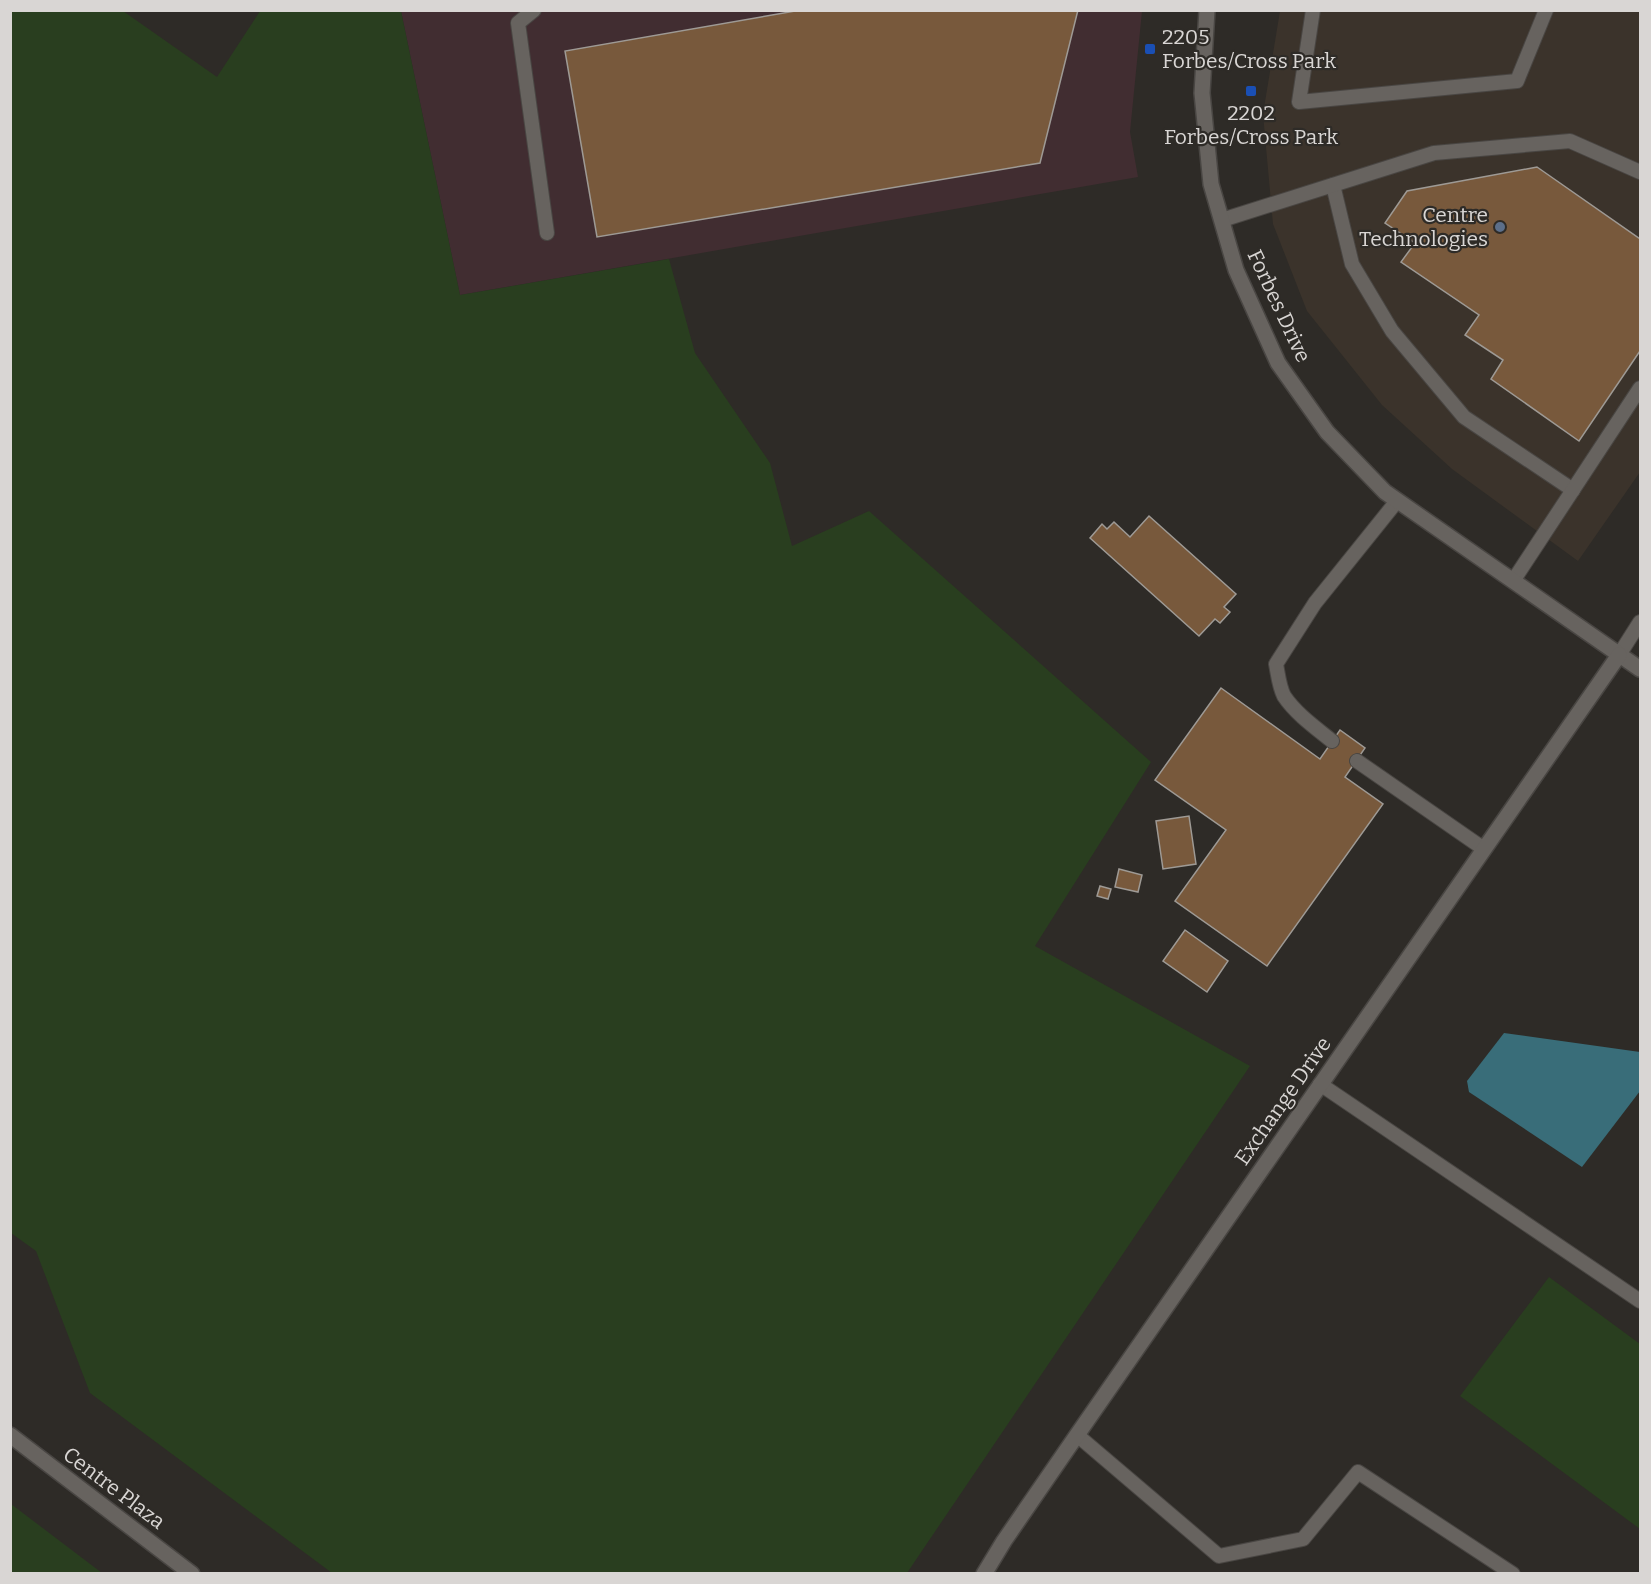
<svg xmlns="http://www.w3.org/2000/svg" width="1651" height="1584" viewBox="0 0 1651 1584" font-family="Bitter,serif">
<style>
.built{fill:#3b332b}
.industrial{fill:#412d31}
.green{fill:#293e1f}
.water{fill:#396d79}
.building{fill:#78593c;stroke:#9e9a95;stroke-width:1.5}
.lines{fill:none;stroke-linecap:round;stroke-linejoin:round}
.lane-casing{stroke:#494643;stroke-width:16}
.street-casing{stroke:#494643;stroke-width:18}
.lane{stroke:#67635f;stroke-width:14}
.street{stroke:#67635f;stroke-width:15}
.transit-dot{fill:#1a4fb4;stroke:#2e2b27;stroke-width:2}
.service-dot{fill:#5c6f8a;stroke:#2e2b27;stroke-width:2}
.labels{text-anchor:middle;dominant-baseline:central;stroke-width:4.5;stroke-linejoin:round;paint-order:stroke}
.poi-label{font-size:21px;fill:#d9d6d4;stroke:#2e2b27;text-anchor:start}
.street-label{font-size:21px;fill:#d9d6d4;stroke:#2e2b27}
</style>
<rect width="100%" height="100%" fill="#2e2b27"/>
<!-- built -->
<path class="built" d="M 1280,11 L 1640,11 L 1640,472 L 1578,561 L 1452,469 L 1382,405 L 1307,311 L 1273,224 L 1263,114 Z"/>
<!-- industrial -->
<path class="industrial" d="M 401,11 L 1142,11 L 1130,132 L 1138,177 L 460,295 Z"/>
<!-- green -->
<g class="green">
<path d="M 12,10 L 123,11 L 217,77 L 260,11 L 401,11 L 460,295 L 669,259 L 695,353 L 770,463 L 792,546 L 869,511 L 1151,762 L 1035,946 L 1250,1066 L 907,1573 L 332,1573 L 90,1393 L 36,1251 L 11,1233 Z"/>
<path d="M 1549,1277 L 1640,1344 L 1640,1529 L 1460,1396 Z"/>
<path d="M 11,1504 L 102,1573 L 11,1573 Z"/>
</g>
<!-- water -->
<path class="water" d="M 1504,1033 L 1640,1052 L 1640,1091 L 1582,1167 L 1469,1092 L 1467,1081 Z"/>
<!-- building -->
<g class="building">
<path d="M 801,10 L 1078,10 L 1040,163 L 597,237 L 565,51 Z"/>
<path d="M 1537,167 L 1640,239 L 1640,351 L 1579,441 L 1491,379 L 1503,360 L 1465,335 L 1479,315 L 1401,262 L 1415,243 L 1385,223 L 1407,191 Z"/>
<path d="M 1149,516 L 1236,594 L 1224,607 L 1230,612 L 1220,623 L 1215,619 L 1199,636 L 1090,538 L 1102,524 L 1107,529 L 1114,522 L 1130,537 Z"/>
<path d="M 1221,688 L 1320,759 L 1340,730 L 1365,748 L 1345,777 L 1383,804 L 1267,966 L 1175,901 L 1226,830 L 1155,780 Z"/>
<path d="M 1189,816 L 1196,864 L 1163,869 L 1156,821 Z"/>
<path d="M 1119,869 L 1142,875 L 1138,892 L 1115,887 Z"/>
<path d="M 1100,886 L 1111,889 L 1108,899 L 1097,896 Z"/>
<path d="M 1185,930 L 1228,961 L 1207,992 L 1163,961 Z"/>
</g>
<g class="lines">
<!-- lane casing -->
<g class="lane-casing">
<g id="lane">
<path d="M 534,10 L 518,23 L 547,233"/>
<path d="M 1313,10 L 1299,102 L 1517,81 L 1546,10"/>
<path d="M 1333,185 L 1352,264 L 1392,331 L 1464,417 L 1573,490"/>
<path d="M 1222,220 L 1434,153 L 1570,141 L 1640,172"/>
<path d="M 1513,581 L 1640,388"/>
<path d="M 1619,655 L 1640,622"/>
<path d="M 1332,741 C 1316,728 1296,714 1284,696 C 1279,686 1278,674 1276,664 L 1315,603 L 1397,501"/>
<path d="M 1357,761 L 1484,849"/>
<path d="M 1320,1084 L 1640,1301"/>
<path d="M 1077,1435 L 1219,1556 L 1303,1539 L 1358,1472 L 1513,1574"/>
</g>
</g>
<!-- street casing -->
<g class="street-casing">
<g id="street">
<path d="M 1207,10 L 1202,93 L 1211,184 L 1236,270 L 1278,363 L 1327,432 L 1385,492 L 1640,669"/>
<path d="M 10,1435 L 192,1574"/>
<path d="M 984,1574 L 1004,1541 L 1077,1435 L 1619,655"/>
</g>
</g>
<!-- lane -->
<use href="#lane" class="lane"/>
<!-- street -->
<use href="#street" class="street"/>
</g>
<!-- markers -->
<g class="transit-dot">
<rect x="1144" y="43" width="12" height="12" rx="3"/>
<rect x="1245" y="85" width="12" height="12" rx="3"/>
</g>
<circle class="service-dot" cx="1500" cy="227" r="6"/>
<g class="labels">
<!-- poi labels -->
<g class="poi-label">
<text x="1162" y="37">2205<tspan x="1162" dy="24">Forbes/Cross Park</tspan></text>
<text x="1251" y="113" text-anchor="middle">2202<tspan x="1251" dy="24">Forbes/Cross Park</tspan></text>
<text x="1488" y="215" text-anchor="end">Centre<tspan x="1488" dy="24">Technologies</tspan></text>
</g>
<!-- street labels -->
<g class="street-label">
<text transform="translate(1279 306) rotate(65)">Forbes Drive</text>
<text transform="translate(1283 1101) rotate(-55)">Exchange Drive</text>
<text transform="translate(114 1488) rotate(37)">Centre Plaza</text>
</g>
</g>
<!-- border -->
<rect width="1651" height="1584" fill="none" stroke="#d9d6d4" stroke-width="24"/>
</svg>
